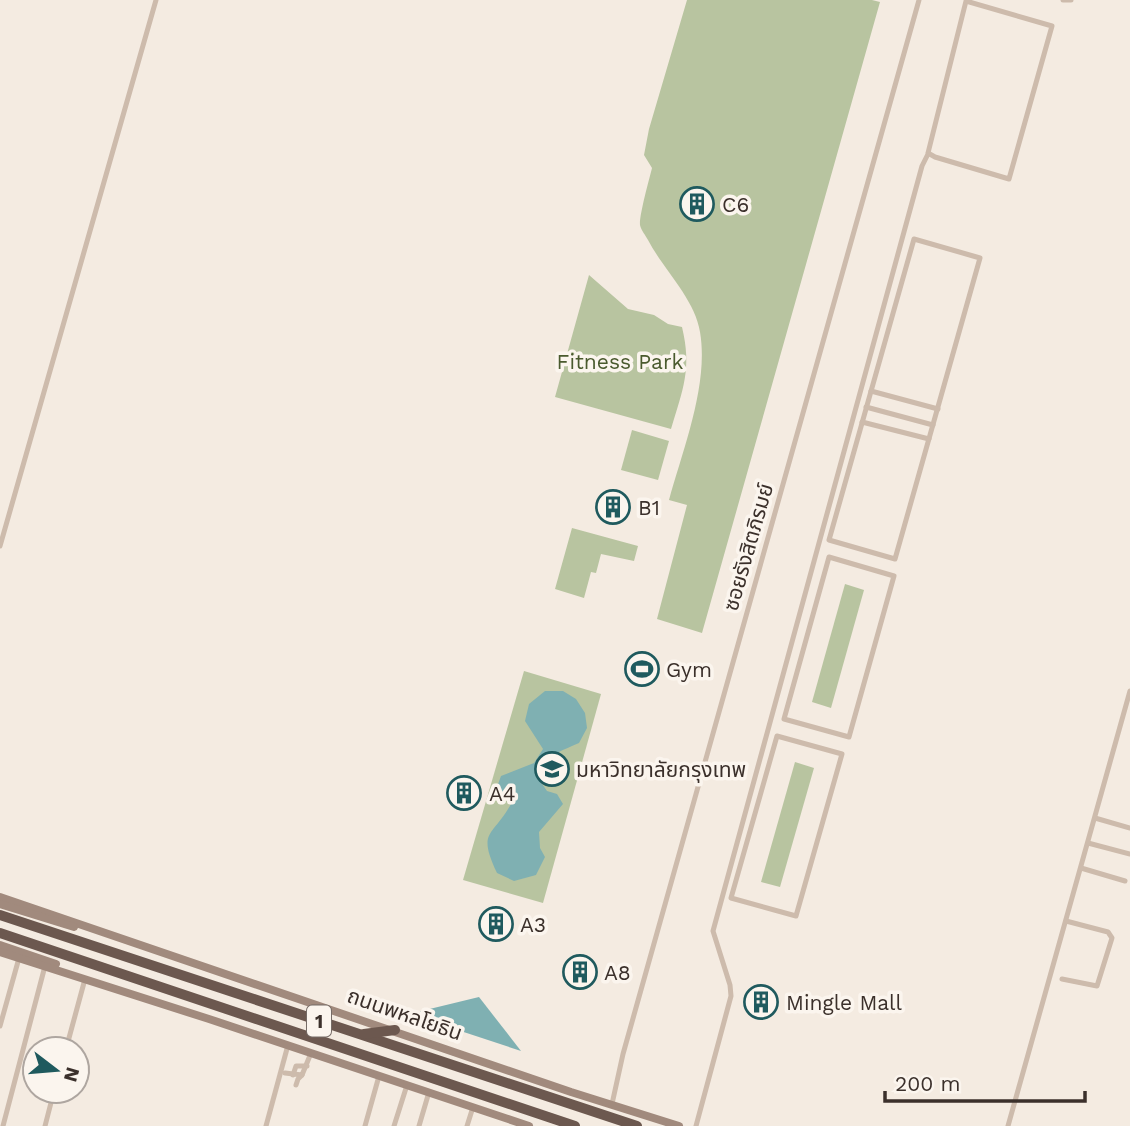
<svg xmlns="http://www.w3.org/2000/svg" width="1130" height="1126" viewBox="0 0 1130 1126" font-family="'Work Sans','Noto Sans Thai',sans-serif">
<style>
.green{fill:#b8c4a0}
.water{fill:#7fb0b2}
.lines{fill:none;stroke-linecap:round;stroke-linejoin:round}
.minor{stroke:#cdbbac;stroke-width:5}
.secondary{stroke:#a18a7d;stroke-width:8}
.trunk{stroke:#6c584f;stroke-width:10}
.labels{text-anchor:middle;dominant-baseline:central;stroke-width:7;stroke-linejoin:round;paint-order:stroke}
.shield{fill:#fbf5ee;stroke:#756b66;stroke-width:2}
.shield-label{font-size:19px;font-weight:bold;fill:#3b302b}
.poi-label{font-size:21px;fill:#3b302b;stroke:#fbf5ee;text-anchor:start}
.park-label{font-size:21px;fill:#4a5a2e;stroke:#fbf5ee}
.street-label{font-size:21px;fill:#3b302b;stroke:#fbf5ee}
</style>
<rect width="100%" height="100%" fill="#f4ebe1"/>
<!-- green -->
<g class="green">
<path d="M 687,0 L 872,0 L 880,2 L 702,633 L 657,619 L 687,505 L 669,500 C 683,449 709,384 700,332 C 695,299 663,269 648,240 C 646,236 641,230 640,225 C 639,216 649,180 652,168 L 644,155 L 649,129 Z"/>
<path d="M 589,275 L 628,309 L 654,315 L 668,324 L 682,327 C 692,369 683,389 671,429 L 555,397 Z"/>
<path d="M 632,430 L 669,441 L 658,480 L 621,470 Z"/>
<path d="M 572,528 L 638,546 L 634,561 L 601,554 L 596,573 L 591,572 L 584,598 L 555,589 Z"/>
<path d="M 845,584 L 864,590 L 831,708 L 812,702 Z"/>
<path d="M 524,671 L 601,694 L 543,903 L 463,880 Z"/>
<path d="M 795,762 L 814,768 L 780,887 L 761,882 Z"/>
</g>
<!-- water -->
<g class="water">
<path d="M 545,691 L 563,691 L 576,699 L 585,713 L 587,728 L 579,743 C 557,753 546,754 538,778 L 547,791 L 557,794 L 563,804 L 539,832 L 540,848 L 545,857 L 536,875 L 514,881 L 497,873 C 477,830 492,838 511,804 L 497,787 L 501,776 L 534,763 L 543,749 L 525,721 L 529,704 Z"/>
<path d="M 479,997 L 521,1051 L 409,1014 Z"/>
</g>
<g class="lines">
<!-- minor -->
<g class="minor">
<path d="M 1063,0 L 1071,0"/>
<path d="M 914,239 L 980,258 L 895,559 L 829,540 Z"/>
<path d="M 871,391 L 938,409"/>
<path d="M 866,407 L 933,425"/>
<path d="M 862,422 L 929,439"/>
<path d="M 0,546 L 156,0"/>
<path d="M 829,557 L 894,576 L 849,737 L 784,719 Z"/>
<path d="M 777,736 L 842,754 L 796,916 L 731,898 Z"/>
<path d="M 1095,818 L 1130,828"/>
<path d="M 1088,843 L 1130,854"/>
<path d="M 1081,868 L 1125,881"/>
<path d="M 1062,979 L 1097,986 L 1112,938 L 1108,932 L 1066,921"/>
<path d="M 0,1026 L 19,958"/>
<path d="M 66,1049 L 85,979"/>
<path d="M 285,1073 L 302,1075 L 311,1053"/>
<path d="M 293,1075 L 296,1066 L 307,1066"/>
<path d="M 296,1085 L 298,1079 L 302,1075"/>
<path d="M 612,1104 L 623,1054 L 919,0"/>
<path d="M 3,1126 L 45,966"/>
<path d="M 45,1126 L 54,1091"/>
<path d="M 266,1126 L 288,1045"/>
<path d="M 365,1126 L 379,1076"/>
<path d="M 394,1126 L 407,1085"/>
<path d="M 419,1126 L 429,1092"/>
<path d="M 467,1126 L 473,1107"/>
<path d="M 696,1126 L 731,996 L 730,985 L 713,931 L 922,166 L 928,154 L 928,153 L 966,1 L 1052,26 L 1009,179 L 935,157 L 928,153"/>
<path d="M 1008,1126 L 1130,691"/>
</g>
<!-- secondary -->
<g class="secondary">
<path d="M 0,897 L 571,1092 L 679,1126"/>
<path d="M 0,904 L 74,927"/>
<path d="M 0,945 L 56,964"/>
<path d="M 0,952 L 209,1019 L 529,1126"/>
</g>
<!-- trunk -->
<g class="trunk">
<path d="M 0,915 L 637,1126"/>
<path d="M 0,933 L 575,1126"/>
<path d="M 364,1034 L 395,1030"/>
</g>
</g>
<!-- icons -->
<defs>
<g id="building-ring" transform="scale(1.75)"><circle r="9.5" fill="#fbf5ee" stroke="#1f5a5e" stroke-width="1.5"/><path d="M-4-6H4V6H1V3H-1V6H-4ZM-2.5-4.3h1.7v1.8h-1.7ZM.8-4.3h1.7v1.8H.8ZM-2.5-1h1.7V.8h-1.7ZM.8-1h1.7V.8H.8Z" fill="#1f5a5e"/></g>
<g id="stadium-ring" transform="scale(1.75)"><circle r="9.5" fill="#fbf5ee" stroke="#1f5a5e" stroke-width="1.5"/><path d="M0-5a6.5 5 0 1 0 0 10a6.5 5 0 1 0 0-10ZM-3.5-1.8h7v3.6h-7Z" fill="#1f5a5e"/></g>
<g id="university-ring" transform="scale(1.75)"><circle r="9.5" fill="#fbf5ee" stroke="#1f5a5e" stroke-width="1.5"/><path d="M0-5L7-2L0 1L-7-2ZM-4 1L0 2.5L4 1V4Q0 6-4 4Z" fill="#1f5a5e"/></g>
</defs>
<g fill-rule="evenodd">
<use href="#building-ring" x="697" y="204"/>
<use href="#building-ring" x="613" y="507"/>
<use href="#stadium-ring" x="642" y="669"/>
<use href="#university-ring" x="552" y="769"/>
<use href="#building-ring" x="464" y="793"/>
<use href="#building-ring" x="496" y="924"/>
<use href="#building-ring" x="580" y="972"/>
<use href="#building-ring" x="761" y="1002"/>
</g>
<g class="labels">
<!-- shield labels -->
<rect class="shield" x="307" y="1005.5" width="24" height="31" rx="5"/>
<g class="shield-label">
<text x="319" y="1021">1</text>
</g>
<!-- poi labels -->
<g class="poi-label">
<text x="722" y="204">C6</text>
<text x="638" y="507">B1</text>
<text x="666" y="669">Gym</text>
<text x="576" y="769">มหาวิทยาลัยกรุงเทพ</text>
<text x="489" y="793">A4</text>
<text x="520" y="924">A3</text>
<text x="604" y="972">A8</text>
<text x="786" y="1002">Mingle Mall</text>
</g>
<!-- park labels -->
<g class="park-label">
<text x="620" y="361">Fitness Park</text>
</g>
<!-- street labels -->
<g class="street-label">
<text transform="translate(748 547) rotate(-74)">ซอยรังสิตภิรมย์</text>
<text transform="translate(405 1014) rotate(19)">ถนนพหลโยธิน</text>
</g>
</g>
<!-- north arrow -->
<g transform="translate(56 1070) rotate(106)"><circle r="33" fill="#fbf5ee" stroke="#aea6a0" stroke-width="2"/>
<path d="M0-5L12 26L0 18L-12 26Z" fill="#1f5a5e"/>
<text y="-10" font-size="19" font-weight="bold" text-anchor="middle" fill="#3b302b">N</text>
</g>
<!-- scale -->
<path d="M885 1091v10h200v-10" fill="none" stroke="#3b302b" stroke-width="3.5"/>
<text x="895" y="1091" font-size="21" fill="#3b302b" stroke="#fbf5ee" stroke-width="5" paint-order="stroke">200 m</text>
</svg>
